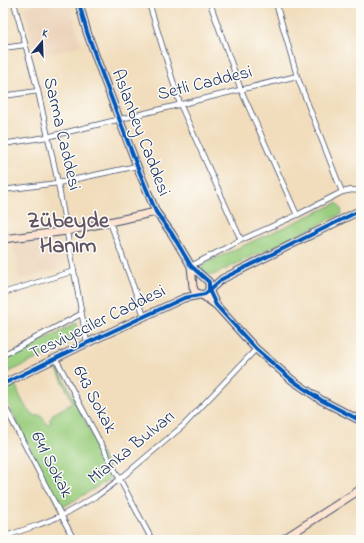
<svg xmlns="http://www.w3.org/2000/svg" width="364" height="543" viewBox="0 0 364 543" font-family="'Indie Flower',sans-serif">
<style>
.built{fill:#ecd3ba}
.green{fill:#9ace7e;stroke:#5a7e6e}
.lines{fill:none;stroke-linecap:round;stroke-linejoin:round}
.street-casing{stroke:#3b496c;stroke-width:6}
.secondary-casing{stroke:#3b496c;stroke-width:9}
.street{stroke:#fff;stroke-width:4.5}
.secondary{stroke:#fde4d1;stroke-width:7}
.cycleway-casing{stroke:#fdfcf7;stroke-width:6}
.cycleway{stroke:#0057b8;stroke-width:4}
.labels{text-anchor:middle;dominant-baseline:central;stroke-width:3;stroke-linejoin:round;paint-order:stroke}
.street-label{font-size:18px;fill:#1b2f5e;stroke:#fdfcf7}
.district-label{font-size:22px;font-weight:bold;fill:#5f5364;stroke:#fdfcf7}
</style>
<rect width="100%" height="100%" fill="#fdfcf7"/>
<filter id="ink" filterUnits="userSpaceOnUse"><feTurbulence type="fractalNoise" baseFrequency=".025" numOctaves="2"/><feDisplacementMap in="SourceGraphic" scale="8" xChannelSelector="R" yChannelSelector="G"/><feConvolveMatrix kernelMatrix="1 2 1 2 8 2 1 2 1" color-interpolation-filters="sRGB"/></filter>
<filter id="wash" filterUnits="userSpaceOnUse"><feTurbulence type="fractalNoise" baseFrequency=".012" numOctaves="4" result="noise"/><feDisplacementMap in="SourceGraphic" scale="16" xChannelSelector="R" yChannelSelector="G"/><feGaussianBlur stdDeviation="0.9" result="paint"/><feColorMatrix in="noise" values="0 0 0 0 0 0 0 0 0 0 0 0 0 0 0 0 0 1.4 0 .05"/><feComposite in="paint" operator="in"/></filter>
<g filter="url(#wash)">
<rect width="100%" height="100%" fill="#f1ddbc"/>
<!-- built -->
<g class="built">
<path d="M 46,3 L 68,3 L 71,7 L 81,45 L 37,58 L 24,8 L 27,6 Z"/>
<path d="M 56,237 L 62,241 L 65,266 L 20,280 L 14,243 Z"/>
</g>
<!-- green -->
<g class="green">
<path d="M 337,203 L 341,209 L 342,214 L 340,215 L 213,275 L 206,274 L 203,270 L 202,266 L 203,264 Z"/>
<path d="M 76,323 L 80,338 L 3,375 L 3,360 Z"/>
<path d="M 56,367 L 58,367 L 111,473 L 110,479 L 60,509 L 3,394 L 3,390 L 15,384 C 19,394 25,411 36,416 L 40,415 L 47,424 L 51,423 L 52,422 L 49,420 L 52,417 L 53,414 L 73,403 Z"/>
</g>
</g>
<g filter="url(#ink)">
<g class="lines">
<!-- street casing -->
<g class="street-casing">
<g id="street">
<path d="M 3,3 L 7,3"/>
<path d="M 14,3 L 38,91 L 58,183 L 87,343"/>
<path d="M 149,3 L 180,104 L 241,240"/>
<path d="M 210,3 L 241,90 L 297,215"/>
<path d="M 276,3 L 297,76 L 342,192"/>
<path d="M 3,48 L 25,45"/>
<path d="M 3,96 L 38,91"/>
<path d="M 3,144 L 47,137 L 297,76"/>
<path d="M 3,190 L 58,183 L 137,166"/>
<path d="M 110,222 L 144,316"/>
<path d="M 191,266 L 241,240 L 297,215 L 342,192 L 352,190 L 361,191"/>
<path d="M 3,293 L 74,271"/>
<path d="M 3,355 L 81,314"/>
<path d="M 56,359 L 152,540"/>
<path d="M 3,403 L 74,540"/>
<path d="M 3,537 L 38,525 L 61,516 L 98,495 L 120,479 L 184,425 L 256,349"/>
</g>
</g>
<!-- secondary casing -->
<g class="secondary-casing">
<g id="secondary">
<path d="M 79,3 L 87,32 L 98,63 L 137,166 L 156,212 L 172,234 L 191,266 L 209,282 L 209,290 L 216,305 L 256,349 L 292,380 L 321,400 L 361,421"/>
<path d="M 3,239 L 67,231 L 156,212"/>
<path d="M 191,266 L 193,287 L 195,292 L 202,295 L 216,305"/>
<path d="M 3,384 L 87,343 L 184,298 L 205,294 L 222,279 L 361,210"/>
<path d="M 282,540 L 361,489"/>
</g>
</g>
<!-- street -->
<use href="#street" class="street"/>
<!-- secondary -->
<use href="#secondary" class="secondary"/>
<!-- cycleway casing -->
<g class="cycleway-casing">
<g id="cycleway">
<path d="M 79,3 L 87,32 L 98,63 L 137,166 L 156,212 L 172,234 L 191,266 L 209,282 L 209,290 L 216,305 L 256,349 L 292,380 L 321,400 L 361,421"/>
<path d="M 3,384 L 87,343 L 184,298 L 205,294 L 222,279 L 361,210"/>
</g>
</g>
<!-- cycleway -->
<use href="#cycleway" class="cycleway"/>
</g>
</g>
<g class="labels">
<!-- street labels -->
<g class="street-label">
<text transform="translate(205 84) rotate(-14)">Setli Caddesi</text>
<text transform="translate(140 133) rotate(69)">Aslanbey Caddesi</text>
<text transform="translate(61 134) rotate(77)">Sarma Caddesi</text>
<text transform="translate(98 323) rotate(-26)">Tesviyeciler Caddesi</text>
<text transform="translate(94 400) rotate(62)">643 Sokak</text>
<text transform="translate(132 448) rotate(-39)">Mianka Bulvarı</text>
<text transform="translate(51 465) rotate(63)">641 Sokak</text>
</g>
<!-- district labels -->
<g class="district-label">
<text x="68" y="222">Zübeyde<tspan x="68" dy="25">Hanım</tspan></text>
</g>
</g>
<!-- margin -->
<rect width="364" height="543" fill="none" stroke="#fdfcf7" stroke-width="16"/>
<!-- north arrow -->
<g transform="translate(42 42) rotate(19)" stroke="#fdfcf7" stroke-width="3" paint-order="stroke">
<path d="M0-3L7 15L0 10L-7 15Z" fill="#1b2f5e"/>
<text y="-6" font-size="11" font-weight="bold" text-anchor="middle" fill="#1b2f5e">K</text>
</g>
</svg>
